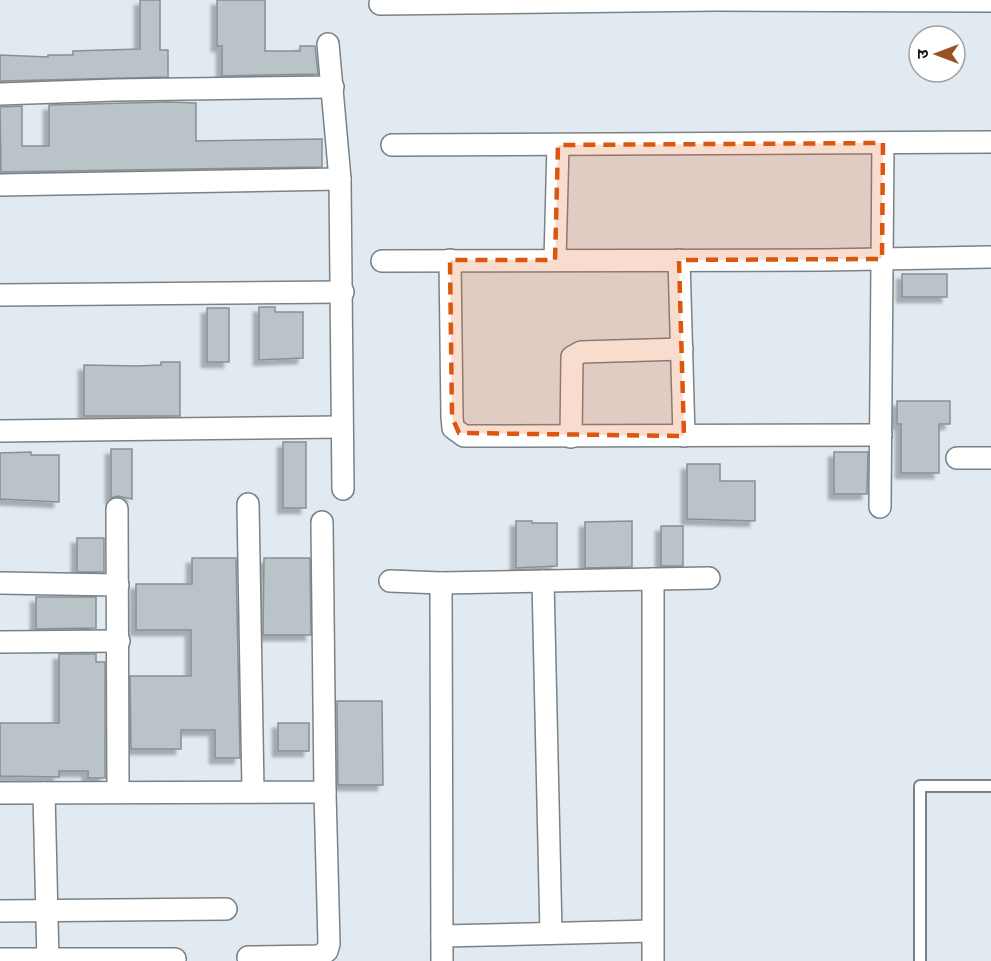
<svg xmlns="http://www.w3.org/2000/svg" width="991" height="961" viewBox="0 0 991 961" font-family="'Fira Sans','Noto Sans Devanagari',sans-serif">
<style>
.building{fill:#bac3c8;stroke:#889095;stroke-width:1.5;filter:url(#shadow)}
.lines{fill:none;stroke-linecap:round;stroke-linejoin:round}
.service-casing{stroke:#7a8287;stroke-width:14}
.minor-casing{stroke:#7a8287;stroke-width:24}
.service{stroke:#fff;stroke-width:10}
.minor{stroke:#fff;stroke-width:21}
.marked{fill:#dd560d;fill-opacity:0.2;stroke:#dd560d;stroke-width:4.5;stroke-dasharray:12 8;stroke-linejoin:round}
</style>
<defs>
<filter id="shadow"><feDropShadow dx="-5.5" dy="5.5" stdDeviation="1.5" flood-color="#0004"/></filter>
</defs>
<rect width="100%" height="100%" fill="#e1eaf0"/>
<!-- building -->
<g class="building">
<path d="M 140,0 L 160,0 L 160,50 L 168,50 L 168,77 L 0,81 L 0,55 L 48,57 L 48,55 L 73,55 L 73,51 L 140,49 Z"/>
<path d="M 217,0 L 265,0 L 265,51 L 300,51 L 300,46 L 315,46 L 318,74 L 222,76 L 222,46 L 217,46 Z"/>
<path d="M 168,102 L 196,103 L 196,141 L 322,139 L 322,167 L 1,172 L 0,107 L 22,106 L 22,146 L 49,146 L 49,105 Z"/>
<rect x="902" y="274" width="45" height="23"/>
<path d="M 259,307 L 275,307 L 275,312 L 303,312 L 303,358 L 259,360 Z"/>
<rect x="207" y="308" width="22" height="54"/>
<path d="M 161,362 L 180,362 L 180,416 L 84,416 L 84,365 L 137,366 L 161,365 Z"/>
<path d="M 897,401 L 950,401 L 950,424 L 939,424 L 939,473 L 901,473 L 901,424 L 897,424 Z"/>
<rect x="283" y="442" width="23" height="66"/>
<path d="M 111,449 L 132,449 L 132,499 L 118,496 L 111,498 Z"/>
<path d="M 31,452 L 31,455 L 59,455 L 59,502 L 0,499 L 0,453 Z"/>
<path d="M 834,452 L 868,452 L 867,494 L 834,494 Z"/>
<path d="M 687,464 L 720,464 L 720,481 L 755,481 L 755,521 L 687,519 Z"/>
<path d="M 516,521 L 532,521 L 532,523 L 557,523 L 557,566 L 516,568 Z"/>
<path d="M 632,521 L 632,567 L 585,568 L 585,522 Z"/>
<rect x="661" y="526" width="22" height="40"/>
<rect x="77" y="538" width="27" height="34"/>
<path d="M 192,558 L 236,558 L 240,758 L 215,758 L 215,730 L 181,730 L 181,749 L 131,749 L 130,676 L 191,676 L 191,630 L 136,630 L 136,584 L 192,584 Z"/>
<path d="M 264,558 L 310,558 L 311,635 L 263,635 Z"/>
<path d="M 36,597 L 96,597 L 96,628 L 36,629 Z"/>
<path d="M 59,654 L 96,654 L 96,662 L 105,662 L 105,778 L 88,778 L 88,771 L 59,771 L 59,777 L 0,776 L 0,723 L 59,723 Z"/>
<path d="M 337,701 L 382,701 L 383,785 L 338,785 Z"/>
<rect x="278" y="723" width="31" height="28"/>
</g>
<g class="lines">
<!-- service casing -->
<g class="service-casing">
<path id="service" d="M 920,961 L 920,786 L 991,786"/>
</g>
<!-- minor casing -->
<g class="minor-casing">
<g id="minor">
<path d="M 380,4 L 715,0 L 991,1"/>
<path d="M 328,44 L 340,179 L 343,489"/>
<path d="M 0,94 L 115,90 L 333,87"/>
<path d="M 392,145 L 991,142"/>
<path d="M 0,185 L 340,179"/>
<path d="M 450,260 L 452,417 L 453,428 L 464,436 L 881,435"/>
<path d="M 555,260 L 558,145"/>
<path d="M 679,260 L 684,436"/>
<path d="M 382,261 L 825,260 L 991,257"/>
<path d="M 0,295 L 343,292"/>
<path d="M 0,431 L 342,427"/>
<path d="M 571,437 L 572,357 L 581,352 L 682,349"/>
<path d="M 957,458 L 991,458"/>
<path d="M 248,504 L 253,791"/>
<path d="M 880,507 L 883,143"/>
<path d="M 117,509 L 118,792"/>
<path d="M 390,581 L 441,583 L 709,578"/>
<path d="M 543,581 L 551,933"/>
<path d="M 0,583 L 118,585"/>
<path d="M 441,583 L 442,961"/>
<path d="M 0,642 L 119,641"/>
<path d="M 0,793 L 325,792 L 322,522"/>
<path d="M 44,793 L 48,961"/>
<path d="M 0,911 L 226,909"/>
<path d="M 442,936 L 652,931"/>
<path d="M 248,957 L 319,956 L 327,951 L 329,944 L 325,792"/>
<path d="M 0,959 L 175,959"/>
<path d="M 653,961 L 653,579"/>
</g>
</g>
<!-- service -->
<use href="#service" class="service"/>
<!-- minor -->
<use href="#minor" class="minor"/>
</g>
<!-- marked area -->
<path class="marked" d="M 883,143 L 882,259 L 679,260 L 684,436 L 459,433 L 452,417 L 450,260 L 555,260 L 558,145 Z"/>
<!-- north arrow -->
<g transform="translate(937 54) rotate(270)"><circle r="28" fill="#ffffff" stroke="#a1a2a3" stroke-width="1.5"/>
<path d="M0-4.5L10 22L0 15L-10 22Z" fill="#965124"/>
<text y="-9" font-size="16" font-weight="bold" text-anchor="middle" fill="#131618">उ</text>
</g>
</svg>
